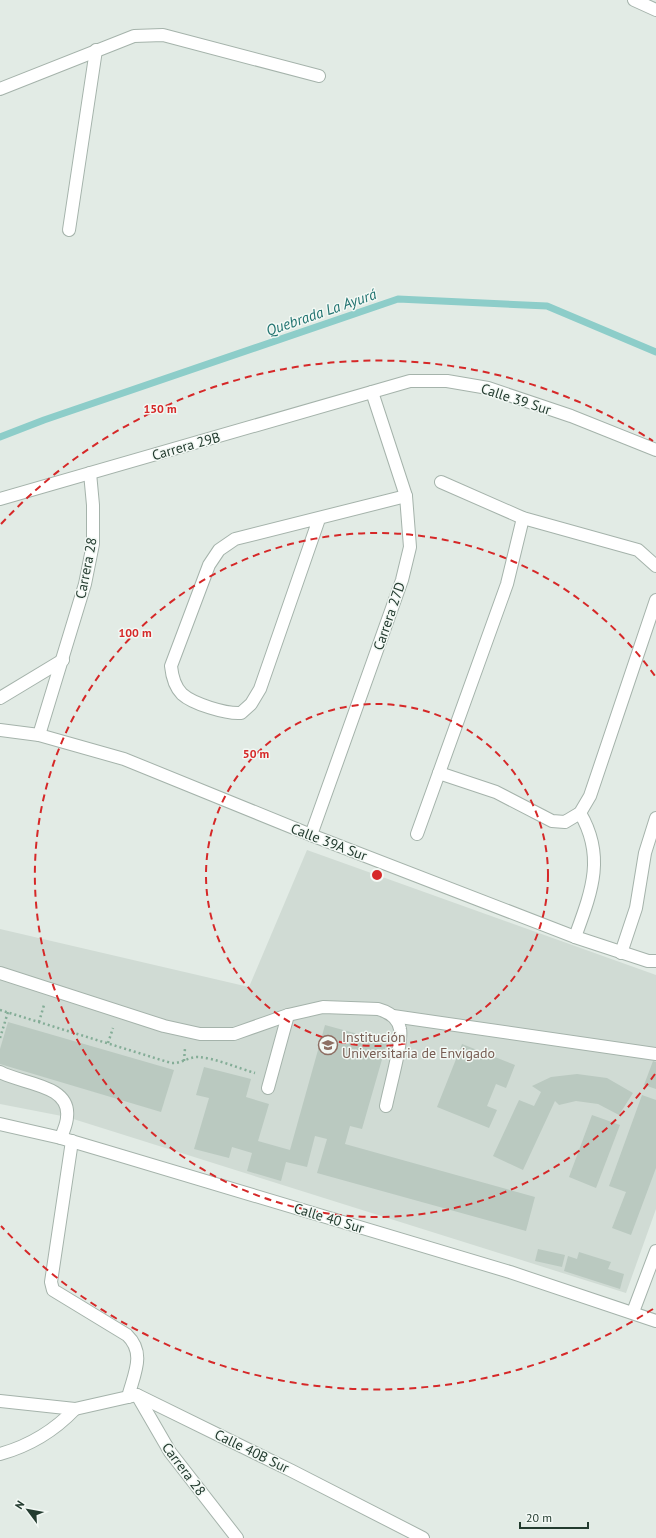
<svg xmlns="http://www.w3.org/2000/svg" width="656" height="1538" viewBox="0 0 656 1538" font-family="'PT Sans',sans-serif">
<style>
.built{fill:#d0dbd4}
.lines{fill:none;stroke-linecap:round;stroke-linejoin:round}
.stream{stroke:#8dcdc9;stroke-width:7}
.building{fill:#bac9c0}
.minor-casing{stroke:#a5b3ab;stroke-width:14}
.path{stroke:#84ad97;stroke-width:2.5;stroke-dasharray:2 3;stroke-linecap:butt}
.minor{stroke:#fff;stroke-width:12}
.ring{fill:none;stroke:#d62828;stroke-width:2;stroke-dasharray:7 5}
.labels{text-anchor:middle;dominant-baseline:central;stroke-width:3;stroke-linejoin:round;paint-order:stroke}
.street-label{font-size:14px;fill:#233b2f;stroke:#f2f8f4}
.education-label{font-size:14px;fill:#785e54;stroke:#f2f8f4;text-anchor:start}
.water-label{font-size:15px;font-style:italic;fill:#217370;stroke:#f2f8f4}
.centre{fill:#d62828;stroke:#f2f8f4;stroke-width:2}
.ring-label{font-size:12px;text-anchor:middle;font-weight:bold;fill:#d62828;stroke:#f2f8f4;stroke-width:3;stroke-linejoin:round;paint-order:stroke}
</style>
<rect width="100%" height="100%" fill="#e2ebe5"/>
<!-- built -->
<path class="built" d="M 307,850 L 656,975 L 656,1209 L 626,1293 L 67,1117 L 0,1104 L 0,929 L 249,987 Z"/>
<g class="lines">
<!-- stream -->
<path class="stream" d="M 0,437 L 44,420 L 398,299 L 547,306 L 656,352"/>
</g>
<!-- building -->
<g class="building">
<path d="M 8,1022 L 174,1070 L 161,1112 L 0,1064 L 0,1049 Z"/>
<path d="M 325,1025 L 387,1042 L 362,1129 L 350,1126 L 345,1144 L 535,1197 L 526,1231 L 317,1173 L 327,1139 L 315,1136 L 307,1167 L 286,1162 L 281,1181 L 247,1171 L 252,1153 L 232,1147 L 229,1158 L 194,1149 L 209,1098 L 196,1095 L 204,1067 L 251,1079 L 246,1097 L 269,1104 L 258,1141 L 290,1150 Z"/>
<path d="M 462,1044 L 515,1065 L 506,1088 L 496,1084 L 487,1106 L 497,1110 L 489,1128 L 437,1107 Z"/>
<path d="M 653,1061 L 656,1062 L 656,1089 L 644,1085 Z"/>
<path d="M 577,1074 L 607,1078 L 633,1093 L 619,1115 L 598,1104 L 576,1101 L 559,1105 L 555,1101 L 523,1170 L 493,1156 L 519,1100 L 534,1106 L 541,1092 L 532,1086 L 551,1077 Z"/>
<path d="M 642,1095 L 656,1100 L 656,1168 L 631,1235 L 612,1228 L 626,1192 L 609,1186 Z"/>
<path d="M 592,1115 L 620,1125 L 596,1188 L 569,1177 Z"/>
<path d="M 538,1249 L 565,1255 L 562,1267 L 535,1261 Z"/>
<path d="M 579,1252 L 611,1262 L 608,1269 L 624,1274 L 620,1289 L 564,1271 L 568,1256 L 577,1259 Z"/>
</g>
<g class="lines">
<!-- minor casing -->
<g class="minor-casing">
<g id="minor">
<path d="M 634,0 L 656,10"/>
<path d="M 0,89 L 134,36 L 163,35 L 319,76"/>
<path d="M 69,230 L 96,50"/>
<path d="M 441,482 L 523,518 L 638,550 L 656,566"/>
<path d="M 0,499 L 410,381 L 447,381 L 488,388 L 571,416 L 656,450"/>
<path d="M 319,519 L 260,689 L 251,704 L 241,713 C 226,714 193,704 182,694 C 174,686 172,676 171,666 L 209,565 L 219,550 L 235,539 L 406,496"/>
<path d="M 0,698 L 63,660"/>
<path d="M 0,730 L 39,735 L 124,759 L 311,835 L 575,937 L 648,961 L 656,961"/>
<path d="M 39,735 L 85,584 L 93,544 L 93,505 L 90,473"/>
<path d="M 439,773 L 496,792 L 552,821 L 565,822 L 580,813 L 590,796 L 656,600"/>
<path d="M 417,834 L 507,584 L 523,518"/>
<path d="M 311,835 L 402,580 L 410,547 L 406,496 L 372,392"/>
<path d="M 575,937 C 591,893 606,857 580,813"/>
<path d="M 621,953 L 636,908 L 645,853 L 656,818"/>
<path d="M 0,973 L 164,1026 L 200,1034 L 234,1034 L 288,1015 L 323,1007 L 378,1009 C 389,1012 398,1018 400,1029 C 403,1041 389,1090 386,1106"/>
<path d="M 393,1016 L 656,1054"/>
<path d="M 0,1072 C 21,1084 71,1084 67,1117 C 67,1124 63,1131 61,1138"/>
<path d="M 268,1088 L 288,1015"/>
<path d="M 0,1124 L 61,1138 L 105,1151 L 510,1272 L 656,1321"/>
<path d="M 72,1141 L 51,1282 L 53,1290 L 127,1335 C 146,1353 134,1374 128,1397"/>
<path d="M 633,1312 L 656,1251"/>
<path d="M 137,1395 L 170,1452 L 237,1538"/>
<path d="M 0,1401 L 75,1409 L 137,1395 L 292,1471 L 423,1538"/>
<path d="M 0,1454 C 29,1446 54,1431 75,1409"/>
</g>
</g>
<!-- path -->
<g class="path">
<path d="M 0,1010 L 171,1063 C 181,1064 188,1057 198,1057 C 215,1058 238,1068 255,1073"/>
<path d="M 39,1022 L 44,1005"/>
<path d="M 0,1038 L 8,1012"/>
<path d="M 108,1043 L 113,1028"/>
<path d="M 184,1061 L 185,1048"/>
</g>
<!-- minor -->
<use href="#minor" class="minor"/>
</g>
<!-- distance rings -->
<g class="ring">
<circle cx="377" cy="875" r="171"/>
<path d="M655 1074A342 342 0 1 1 655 676"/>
<path d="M653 1309A514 514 0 0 1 1 1226M1 524A514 514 0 0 1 653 441"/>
</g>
<!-- icons -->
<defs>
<g id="university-ring" transform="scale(1)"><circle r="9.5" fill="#f2f8f4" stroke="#8d6e63" stroke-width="1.5"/><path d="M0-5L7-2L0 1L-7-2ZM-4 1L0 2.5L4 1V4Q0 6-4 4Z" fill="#8d6e63"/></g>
</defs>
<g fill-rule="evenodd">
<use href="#university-ring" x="328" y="1045"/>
</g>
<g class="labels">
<!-- street labels -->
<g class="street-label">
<text transform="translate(516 399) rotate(18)">Calle 39 Sur</text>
<text transform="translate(186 446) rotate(-16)">Carrera 29B</text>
<text transform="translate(86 568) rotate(-79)">Carrera 28</text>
<text transform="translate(389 616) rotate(-71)">Carrera 27D</text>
<text transform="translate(329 842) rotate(21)">Calle 39A Sur</text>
<text transform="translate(329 1218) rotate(17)">Calle 40 Sur</text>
<text transform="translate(252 1451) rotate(26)">Calle 40B Sur</text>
<text transform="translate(184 1469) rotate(53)">Carrera 28</text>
</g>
<!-- education labels -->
<g class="education-label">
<text x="342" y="1037">Institución<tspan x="342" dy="16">Universitaria de Envigado</tspan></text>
</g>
<!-- water labels -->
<g class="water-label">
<text transform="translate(321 312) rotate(-19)">Quebrada La Ayurá</text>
</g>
</g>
<circle cx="377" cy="875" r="6" class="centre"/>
<g class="ring-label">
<text x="160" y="413">150 m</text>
<text x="135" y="637">100 m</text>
<text x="256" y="758">50 m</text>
</g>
<!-- north arrow -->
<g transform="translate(28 1510) rotate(302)" stroke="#f2f8f4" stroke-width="3" paint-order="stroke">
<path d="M0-3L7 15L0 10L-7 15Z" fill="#233b2f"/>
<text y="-6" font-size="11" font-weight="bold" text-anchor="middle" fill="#233b2f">N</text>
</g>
<!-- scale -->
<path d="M520 1522v6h68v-6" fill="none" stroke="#233b2f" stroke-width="2"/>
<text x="526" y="1522" font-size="12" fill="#233b2f" stroke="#f2f8f4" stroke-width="3" paint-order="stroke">20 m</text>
</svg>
